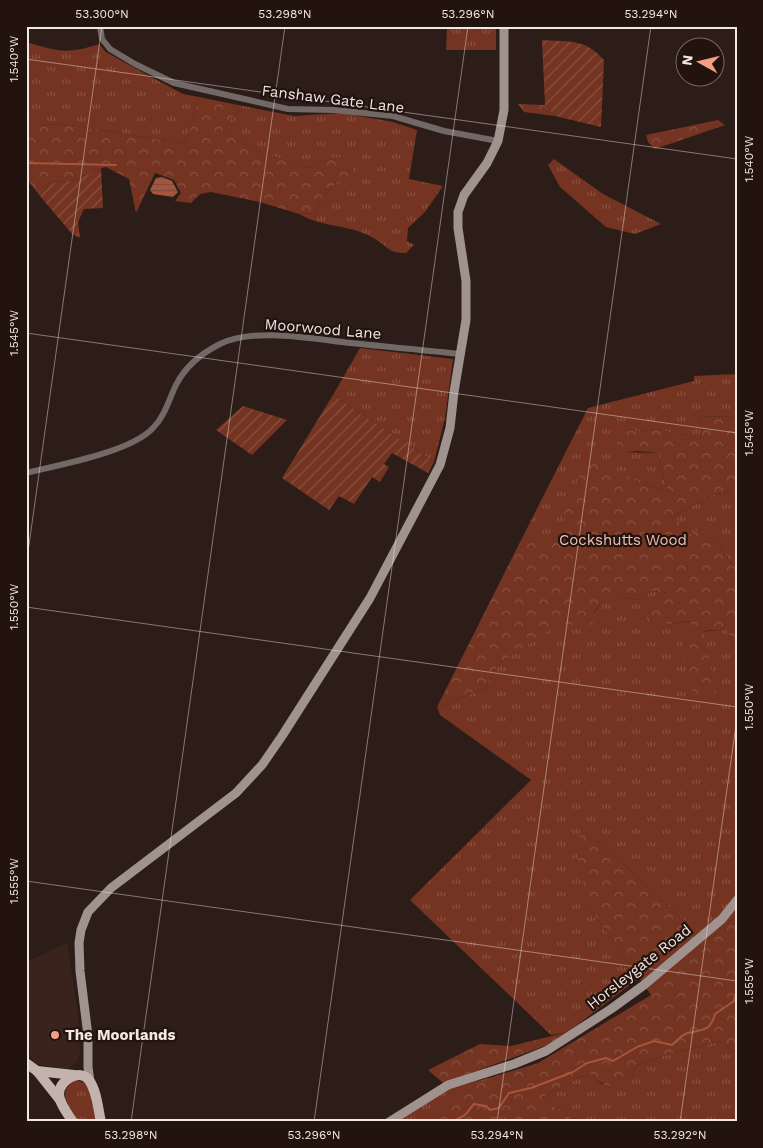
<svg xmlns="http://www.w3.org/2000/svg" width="763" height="1148" viewBox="0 0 763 1148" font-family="'Work Sans',sans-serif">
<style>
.built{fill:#3a231d}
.grass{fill:url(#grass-tufts)}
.forest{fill:url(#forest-crowns)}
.garden{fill:url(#garden-furrows)}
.water{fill:url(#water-rules)}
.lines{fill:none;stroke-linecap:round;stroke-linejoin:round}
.stream{stroke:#a7553c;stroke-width:2}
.minor{stroke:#726966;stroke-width:6}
.secondary{stroke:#a0928e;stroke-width:9}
.primary{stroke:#c4b2ad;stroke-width:10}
.ticks{fill:none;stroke:#f3e7e4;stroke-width:1;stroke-opacity:0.45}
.poi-dot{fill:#f39f86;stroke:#22130f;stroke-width:2}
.labels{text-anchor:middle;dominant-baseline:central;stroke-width:4.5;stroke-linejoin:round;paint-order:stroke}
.street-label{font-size:15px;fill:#f3e7e4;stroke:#22130f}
.park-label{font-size:15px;fill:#f0c1b3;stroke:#22130f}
.poi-label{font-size:15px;font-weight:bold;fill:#f3e7e4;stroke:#22130f;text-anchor:start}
.neatline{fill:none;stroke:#f3e7e4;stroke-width:2}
.ticks-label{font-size:12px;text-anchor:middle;fill:#f3e7e4}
</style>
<defs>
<pattern id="grass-tufts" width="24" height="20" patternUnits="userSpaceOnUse" patternTransform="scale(1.25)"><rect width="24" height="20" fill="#743421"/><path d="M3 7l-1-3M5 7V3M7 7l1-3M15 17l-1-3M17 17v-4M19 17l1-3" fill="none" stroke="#885141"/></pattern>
<pattern id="forest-crowns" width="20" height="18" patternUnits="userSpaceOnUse" patternTransform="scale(1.25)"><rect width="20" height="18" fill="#743421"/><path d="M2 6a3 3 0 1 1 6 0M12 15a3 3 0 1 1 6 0" fill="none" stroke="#885141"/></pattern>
<pattern id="garden-furrows" width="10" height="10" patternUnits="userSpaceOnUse" patternTransform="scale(1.25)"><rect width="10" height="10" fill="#743421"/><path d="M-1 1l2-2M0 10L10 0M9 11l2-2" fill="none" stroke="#885141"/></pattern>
<pattern id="water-rules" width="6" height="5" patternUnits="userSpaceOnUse" patternTransform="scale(1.25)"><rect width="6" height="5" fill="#a7553c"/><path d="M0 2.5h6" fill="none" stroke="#784d40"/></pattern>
</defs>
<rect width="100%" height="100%" fill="#2c1d18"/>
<!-- built -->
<path class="built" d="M 67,943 L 78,1014 L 80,1053 L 78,1060 L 68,1069 L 35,1064 L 26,1048 L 26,962 Z"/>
<!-- grass -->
<g class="grass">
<path d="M 447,26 L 496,26 L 496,50 L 446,50 Z"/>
<path d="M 26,42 C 58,51 66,55 99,44 L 106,52 L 140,71 L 183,94 L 199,97 L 186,144 L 70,125 L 37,124 L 26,114 Z"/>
<path d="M 233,104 L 294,116 L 342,113 L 393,122 L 417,130 L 409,179 L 443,186 L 425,212 L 408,228 L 407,241 L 414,245 L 406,253 C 387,253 389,247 375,239 C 358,228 337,227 318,222 C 311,220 305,217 299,214 L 314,213 L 323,198 L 336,183 L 336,157 L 308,168 L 249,148 L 223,131 L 229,121 L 239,111 Z"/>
<path d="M 554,159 L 603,194 L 661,224 L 635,234 L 606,227 L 560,187 L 548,165 Z"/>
<path d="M 360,348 L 453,359 L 445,418 L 434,462 L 333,395 Z"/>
<path d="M 737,374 L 737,417 L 700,416 L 702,439 L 655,429 L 640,432 L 625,429 L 625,452 L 658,453 L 660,465 L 668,492 L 640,482 L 566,539 C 538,532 535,536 514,554 L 588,408 L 694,381 L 694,376 Z"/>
<path d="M 737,489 L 737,566 L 733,566 L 715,538 L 703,527 L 691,536 L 674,516 L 710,496 Z"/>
<path d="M 652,591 L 668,593 L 671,624 L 692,621 L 690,633 L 727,629 L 737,654 L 737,922 L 732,919 L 712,938 L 691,927 L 628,868 L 581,828 L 589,907 L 639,978 L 568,1032 L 551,1035 L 410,900 L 531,780 L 440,715 L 437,707 L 485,689 L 498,665 L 560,622 L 597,618 L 594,614 L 605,596 L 617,596 L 637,600 Z"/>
<path d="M 720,1041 L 737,1054 L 737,1122 L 573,1122 L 566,1112 L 553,1106 L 543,1097 L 578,1078 L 590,1074 L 602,1084 L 629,1084 L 636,1066 L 663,1056 Z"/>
<path d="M 492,1077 L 558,1122 L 397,1122 L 451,1088 Z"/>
<path d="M 75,1080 L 86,1083 L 89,1088 L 96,1122 L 79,1122 C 70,1106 55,1093 75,1080 Z"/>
</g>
<!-- forest -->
<g class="forest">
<path d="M 199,97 L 233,104 L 239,111 L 229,121 L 223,131 L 249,148 L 308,168 L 336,157 L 347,158 L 352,168 L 351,179 L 336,183 L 323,198 L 314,213 L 299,214 L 260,202 L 211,192 L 200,194 L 191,203 L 175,201 L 181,193 L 174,180 L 155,173 L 136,213 L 129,179 L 106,167 L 101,168 L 75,180 L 50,183 L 40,196 L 26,178 L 26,114 L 38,124 L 70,125 L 186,144 Z"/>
<path d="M 518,104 L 545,105 L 555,116 L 524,112 Z"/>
<path d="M 718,120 L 725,125 L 655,149 L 648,142 L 646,135 Z"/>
<path d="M 700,416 L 737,417 L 737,489 L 710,496 L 674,516 L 691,535 L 703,527 L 714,522 L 715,538 L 733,566 L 737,566 L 737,654 L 727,629 L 704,631 L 716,691 L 713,700 L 702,698 L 688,687 L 683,643 L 690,633 L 691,621 L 671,624 L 649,622 L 649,606 L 667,593 L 652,591 L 637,600 L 617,596 L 605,597 L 594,613 L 598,618 L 587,628 L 560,623 L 498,665 L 485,689 L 437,707 L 514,554 C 537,534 536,533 566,538 L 564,513 L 588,456 L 640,482 L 668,492 L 660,465 L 658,453 L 637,451 L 625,452 L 618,445 L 617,436 L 625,429 L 640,432 L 655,429 L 702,439 Z"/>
<path d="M 580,827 L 628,868 L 691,927 L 712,938 L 732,919 L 737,922 L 737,1054 L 720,1041 L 663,1056 L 636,1066 L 629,1084 C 613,1090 602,1085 590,1074 L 578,1078 L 543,1097 L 553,1106 L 566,1112 L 573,1122 L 509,1122 L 508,1116 L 504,1115 L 493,1122 L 431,1122 L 465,1092 L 492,1077 L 538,1063 L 651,995 L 589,907 L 578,863 Z"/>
<path d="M 568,1032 L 545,1046 L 443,1083 L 428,1070 L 480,1044 L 511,1046 Z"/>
</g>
<!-- garden -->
<g class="garden">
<path d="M 542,40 C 569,42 585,38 604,60 L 601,127 L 555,116 L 545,105 Z"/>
<path d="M 101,168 L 103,208 L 84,209 L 78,222 L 80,238 L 72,234 L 40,196 L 50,183 L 75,180 Z"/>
<path d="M 333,395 L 434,462 L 428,473 L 392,453 L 384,464 L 389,467 L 380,482 L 372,477 L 354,504 L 339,496 L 329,510 L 282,478 Z"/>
<path d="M 243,406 L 287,420 L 252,455 L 216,430 Z"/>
</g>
<!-- water -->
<path class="water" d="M 162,177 L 172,181 L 178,192 L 173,197 L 153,194 L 150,190 L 156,178 Z"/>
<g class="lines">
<!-- stream -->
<g class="stream">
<path d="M 26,163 L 116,165"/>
<path d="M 452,1122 L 465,1115 L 474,1104 L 486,1106 L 490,1110 L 499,1108 L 509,1093 L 531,1088 L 573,1072 L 587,1063 L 606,1058 L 613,1061 L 637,1047 L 654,1041 L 672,1045 C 677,1041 682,1034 688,1033 C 703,1029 710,1032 715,1014 L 734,1001 L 737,990"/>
</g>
<!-- minor -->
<g class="minor">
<path d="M 100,26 L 102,39 L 110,49 L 135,64 L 174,83 L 288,109 L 334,110 L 393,116 L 444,131 L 498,141"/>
<path d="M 26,473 C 59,465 131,452 153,428 C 165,416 169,399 176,385 C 185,367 202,353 220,344 C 255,327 313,339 351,343 C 387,347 424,350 460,354"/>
</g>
<!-- secondary -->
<g class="secondary">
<path d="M 90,1082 L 88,1067 L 88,1036 L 80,971 L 79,943 L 81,930 L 88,912 L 111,888 L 236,793 L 262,765 L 282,736 L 370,598 L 440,465 L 450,428 L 454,392 L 466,320 L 466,281 L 458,228 L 458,212 L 464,195 L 487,163 L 498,141 L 504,110 L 504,26"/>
<path d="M 389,1122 L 448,1085 L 514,1064 L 546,1051 L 611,1009 L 644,985 L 722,919 L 737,900"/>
</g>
<!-- primary -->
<g class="primary">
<path d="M 26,1063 L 37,1071 L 60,1100"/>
<path d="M 37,1071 L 74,1075"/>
<path d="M 73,1122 C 68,1114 59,1103 59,1094 C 59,1080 80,1068 89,1080 C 97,1091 98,1109 101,1122"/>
</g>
</g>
<!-- ticks -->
<path class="ticks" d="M 26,59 L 737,159M 26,333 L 737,433M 26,566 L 102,26M 26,607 L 737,707M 26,881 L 737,981M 131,1122 L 285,26M 314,1122 L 468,26M 497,1122 L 651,26M 680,1122 L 737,718"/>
<!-- markers -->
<circle class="poi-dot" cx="55" cy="1035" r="5"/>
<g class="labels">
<!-- street labels -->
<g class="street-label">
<text transform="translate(333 99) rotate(7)">Fanshaw Gate Lane</text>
<text transform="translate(323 329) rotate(5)">Moorwood Lane</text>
<text transform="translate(639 967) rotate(-38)">Horsleygate Road</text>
</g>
<!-- park labels -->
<g class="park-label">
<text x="623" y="540">Cockshutts Wood</text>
</g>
<!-- poi labels -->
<g class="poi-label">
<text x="65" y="1035">The Moorlands</text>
</g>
</g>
<!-- border -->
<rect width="763" height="1148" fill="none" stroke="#22130f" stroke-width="55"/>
<!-- north arrow -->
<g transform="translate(700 62) rotate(278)"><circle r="24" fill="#22130f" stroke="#766864"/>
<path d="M0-4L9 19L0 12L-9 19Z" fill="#f39f86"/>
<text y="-8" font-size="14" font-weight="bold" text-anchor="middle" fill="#f3e7e4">N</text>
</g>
<rect x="28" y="28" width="708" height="1092" class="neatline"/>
<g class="ticks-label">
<text x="102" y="18">53.300°N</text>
<text x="285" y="18">53.298°N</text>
<text x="468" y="18">53.296°N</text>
<text x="651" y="18">53.294°N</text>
<text transform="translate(14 59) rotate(-90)" y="4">1.540°W</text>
<text transform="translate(749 159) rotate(-90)" y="4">1.540°W</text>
<text transform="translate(14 333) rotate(-90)" y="4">1.545°W</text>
<text transform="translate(749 433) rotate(-90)" y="4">1.545°W</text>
<text transform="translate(14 607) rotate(-90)" y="4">1.550°W</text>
<text transform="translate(749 707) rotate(-90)" y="4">1.550°W</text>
<text transform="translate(14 881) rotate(-90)" y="4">1.555°W</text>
<text transform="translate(749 981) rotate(-90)" y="4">1.555°W</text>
<text x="131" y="1139">53.298°N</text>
<text x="314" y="1139">53.296°N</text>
<text x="497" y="1139">53.294°N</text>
<text x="680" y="1139">53.292°N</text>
</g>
</svg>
